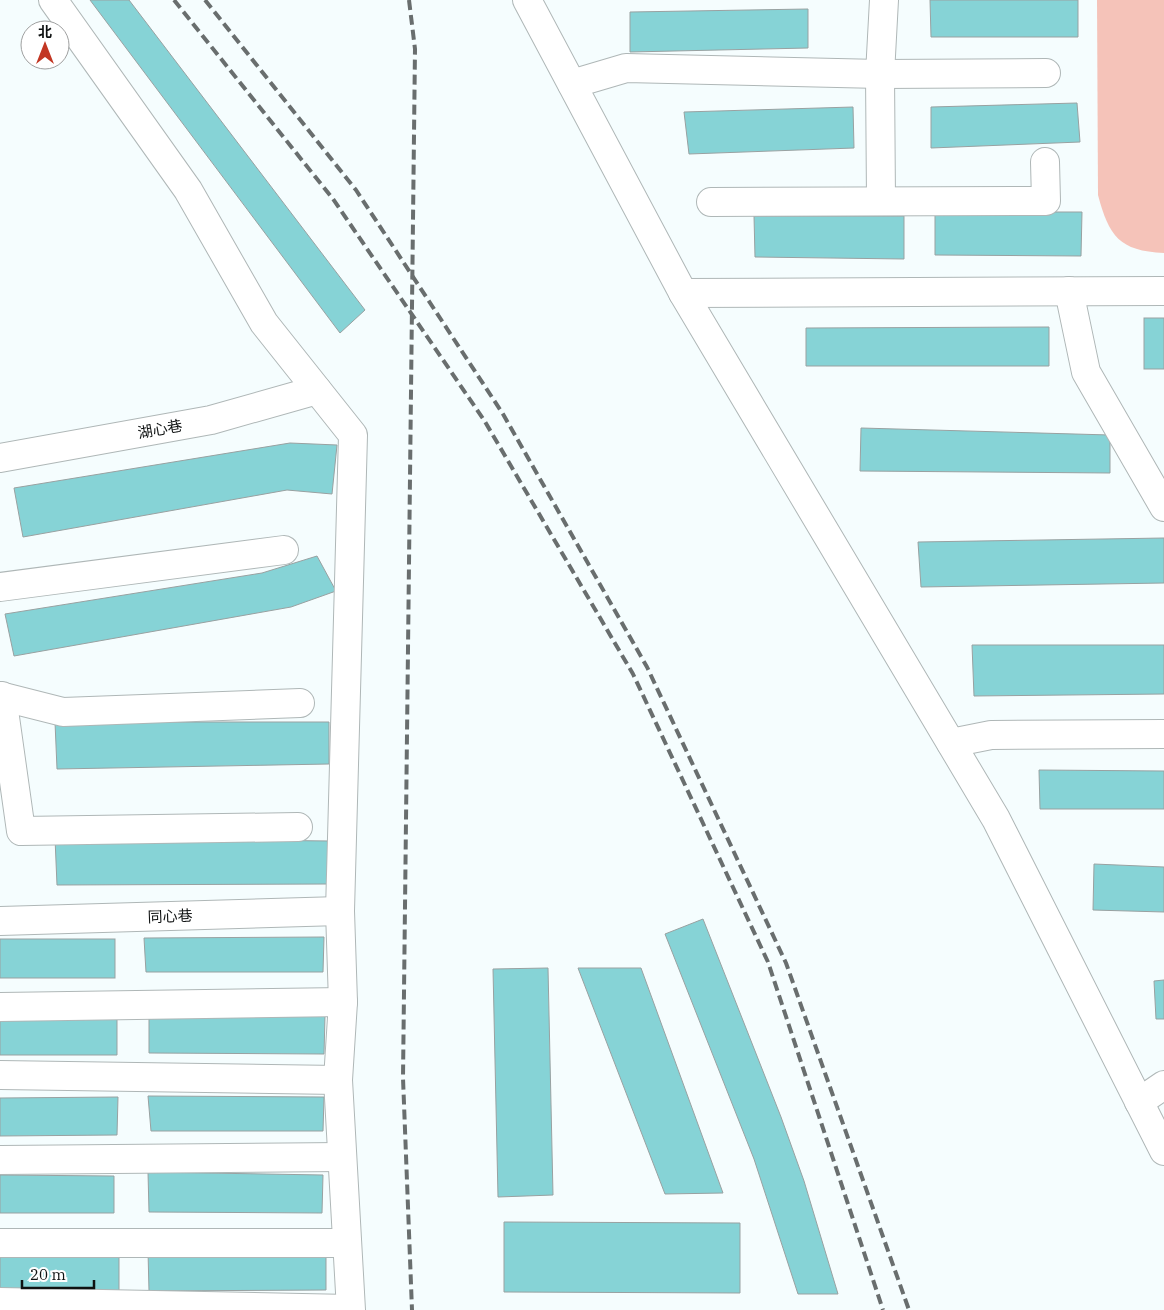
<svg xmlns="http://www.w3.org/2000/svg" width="1164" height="1310" viewBox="0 0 1164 1310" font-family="'IBM Plex Serif','Noto Sans SC',serif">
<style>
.green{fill:#f5c3b9}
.building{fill:#86d3d6;stroke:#99a1a1}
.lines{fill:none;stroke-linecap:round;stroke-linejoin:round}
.minor-casing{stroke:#afb7b7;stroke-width:30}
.minor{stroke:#fff;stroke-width:28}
.rail{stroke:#696e6e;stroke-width:4;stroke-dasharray:10 5;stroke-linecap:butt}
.labels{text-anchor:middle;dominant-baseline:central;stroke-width:4;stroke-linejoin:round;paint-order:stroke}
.street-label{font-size:15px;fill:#0f1212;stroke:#fff}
</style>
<rect width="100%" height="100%" fill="#f5fdfe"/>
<!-- green -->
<path class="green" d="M 1097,0 L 1164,0 L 1164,253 C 1119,251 1109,236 1098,195 Z"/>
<!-- building -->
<g class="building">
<path d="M 90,0 L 129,0 L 365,310 L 340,333 Z"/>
<path d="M 930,0 L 1078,0 L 1078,37 L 931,37 Z"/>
<path d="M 808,9 L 808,48 L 630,52 L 630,12 Z"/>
<path d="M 1077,103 L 1080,142 L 931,148 L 931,107 Z"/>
<path d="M 853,107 L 854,148 L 689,154 L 684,112 Z"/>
<path d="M 935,212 L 1082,212 L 1081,256 L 935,255 Z"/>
<path d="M 754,216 L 904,216 L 904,259 L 755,257 Z"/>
<rect x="1144" y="318" width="20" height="51"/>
<path d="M 1049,327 L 1049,366 L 806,366 L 806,328 Z"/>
<path d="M 861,428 L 1110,435 L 1110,473 L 860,471 Z"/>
<path d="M 290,443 L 337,445 L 332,494 L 287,490 L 23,537 L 14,488 Z"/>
<path d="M 1164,538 L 1164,583 L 921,587 L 918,542 Z"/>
<path d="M 317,556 L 336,591 L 291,607 L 14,656 L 5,614 L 262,573 Z"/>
<path d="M 972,645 L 1164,645 L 1164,694 L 974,696 Z"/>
<path d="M 55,722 L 329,722 L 329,764 L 57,769 Z"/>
<path d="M 1039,770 L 1164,771 L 1164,809 L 1040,809 Z"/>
<path d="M 55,838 L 331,841 L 329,884 L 57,885 Z"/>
<path d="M 1094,864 L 1164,867 L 1164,912 L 1093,910 Z"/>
<path d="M 703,919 L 781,1117 L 804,1181 L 838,1294 L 798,1294 L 754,1159 L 665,934 Z"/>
<path d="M 324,937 L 323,972 L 146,972 L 144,938 Z"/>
<rect x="0" y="939" width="115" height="39"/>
<path d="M 548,968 L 553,1195 L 498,1197 L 493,969 Z"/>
<path d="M 578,968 L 641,968 L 723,1193 L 665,1194 Z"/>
<path d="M 1164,980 L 1164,1019 L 1156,1019 L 1154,981 Z"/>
<path d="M 149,1016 L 325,1016 L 324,1054 L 149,1053 Z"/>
<path d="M 0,1017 L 117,1019 L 117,1055 L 0,1055 Z"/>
<path d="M 148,1096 L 324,1097 L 323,1131 L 151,1131 Z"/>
<path d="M 118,1097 L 117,1135 L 0,1136 L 0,1098 Z"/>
<path d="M 148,1172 L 323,1175 L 322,1213 L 149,1212 Z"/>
<path d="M 0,1175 L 114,1176 L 114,1213 L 0,1213 Z"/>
<path d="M 504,1222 L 740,1223 L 740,1293 L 504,1292 Z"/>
<path d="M 326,1249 L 326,1290 L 149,1291 L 148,1251 Z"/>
<path d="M 119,1253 L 119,1291 L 0,1290 L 0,1254 Z"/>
</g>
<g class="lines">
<!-- minor casing -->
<g class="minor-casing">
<g id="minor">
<path d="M 53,0 L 188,190 L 264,323 L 353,435 L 340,911 L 343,1002 L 338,1080 L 351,1310"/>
<path d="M 527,0 L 683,293 L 996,819 L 1164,1151"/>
<path d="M 572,84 L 626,68 L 880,74 L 1046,73"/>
<path d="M 881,200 L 880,74 L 884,0"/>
<path d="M 711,202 L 1046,201 L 1045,162"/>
<path d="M 1069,291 L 1086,372 L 1164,507"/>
<path d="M 683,293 L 1164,291"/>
<path d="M 0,458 L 211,420 L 317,390"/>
<path d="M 0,587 L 284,550"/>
<path d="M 0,696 L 63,712 L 300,703"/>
<path d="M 2,696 L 21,831 L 298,827"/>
<path d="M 951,743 L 991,735 L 1164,734"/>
<path d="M 0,921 L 340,911"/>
<path d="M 0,1007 L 343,1002"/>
<path d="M 0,1075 L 338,1080"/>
<path d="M 1139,1102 L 1164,1085"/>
<path d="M 0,1160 L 342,1157"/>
<path d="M 0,1243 L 347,1243"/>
<path d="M 0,1302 L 350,1309"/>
</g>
</g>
<!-- minor -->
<use href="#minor" class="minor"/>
<!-- rail -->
<g class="rail">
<path d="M 174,0 L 333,199 L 484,420 L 633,674 L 768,962 L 883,1310"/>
<path d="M 205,0 L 356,190 L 503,414 L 647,667 L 786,963 L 909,1310"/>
<path d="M 409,0 L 415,49 L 403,1078 L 412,1310"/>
</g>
</g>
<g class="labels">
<!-- street labels -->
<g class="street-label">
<text transform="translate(160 429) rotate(-10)">湖心巷</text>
<text transform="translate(170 916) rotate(-2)">同心巷</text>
</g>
</g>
<!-- north arrow -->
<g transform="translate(45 45)"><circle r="24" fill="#ffffff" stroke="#9fa0a0"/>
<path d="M0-4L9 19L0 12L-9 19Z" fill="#c23623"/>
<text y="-8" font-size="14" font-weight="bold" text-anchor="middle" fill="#0f1212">北</text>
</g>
<!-- scale -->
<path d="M22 1280v8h72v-8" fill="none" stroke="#0f1212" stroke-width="2.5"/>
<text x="30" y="1280" font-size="15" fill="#0f1212" stroke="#ffffff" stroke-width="4" paint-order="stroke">20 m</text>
</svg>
